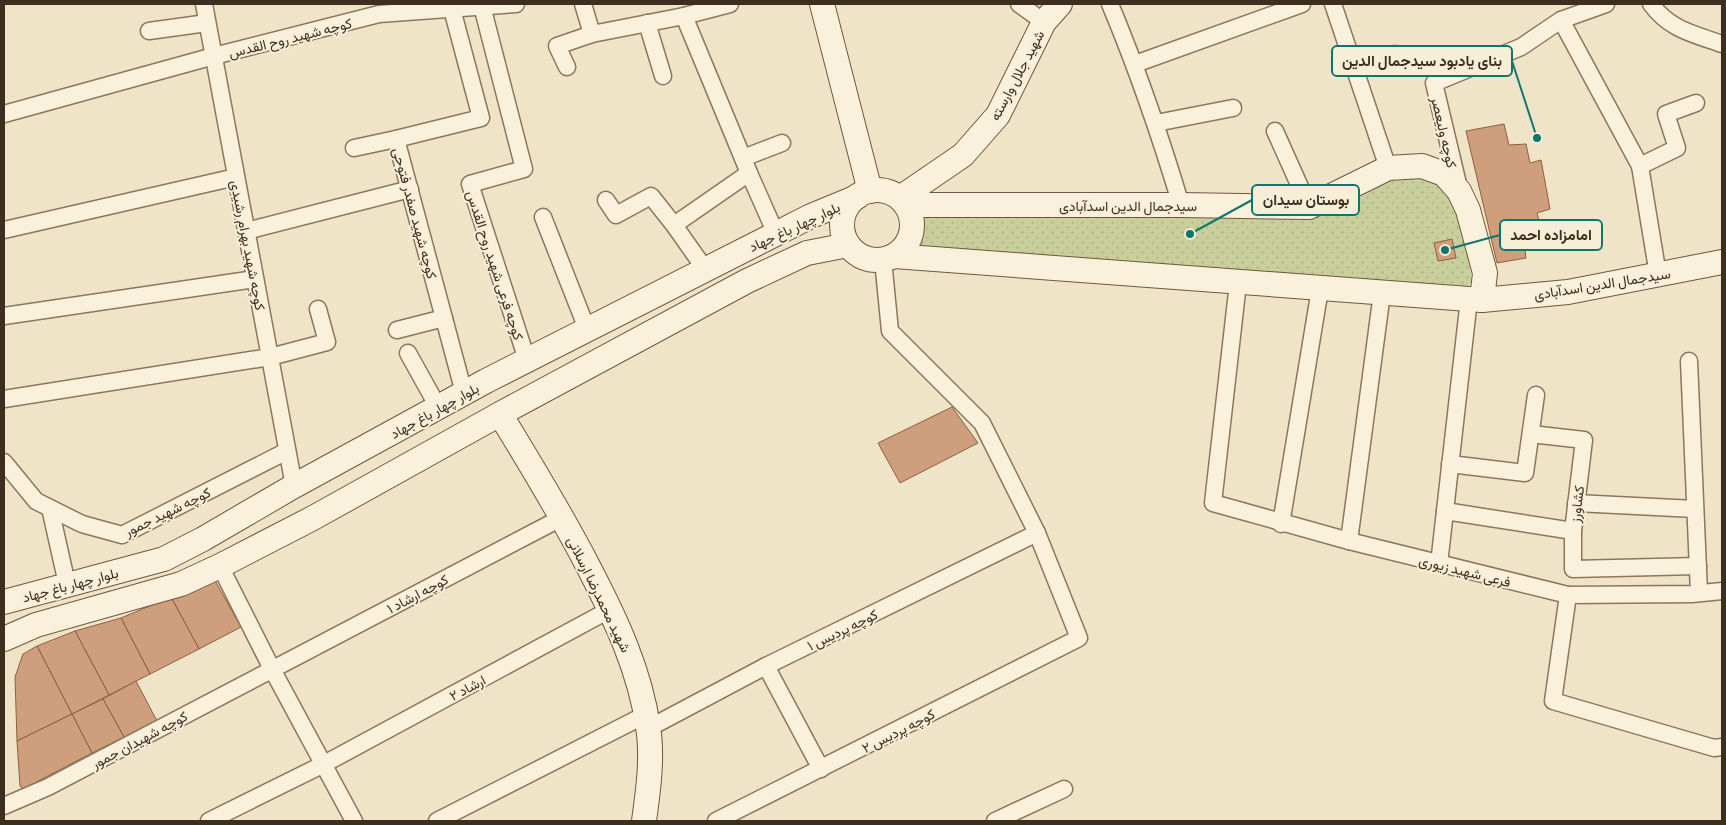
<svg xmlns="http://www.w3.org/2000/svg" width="1726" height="825" viewBox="0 0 1726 825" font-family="Literata,Vazirmatn,serif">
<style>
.park{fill:url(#park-dots)}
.building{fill:#cf9f7d;stroke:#8d5f41}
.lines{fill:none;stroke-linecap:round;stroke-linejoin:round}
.street-casing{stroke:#8d765c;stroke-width:19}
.secondary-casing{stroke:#6f573f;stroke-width:26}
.street{stroke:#faf1dc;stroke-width:16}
.secondary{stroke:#faf1dc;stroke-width:24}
.labels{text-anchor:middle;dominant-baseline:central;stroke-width:4;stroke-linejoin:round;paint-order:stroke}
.street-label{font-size:14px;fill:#3d2e20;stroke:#f7eed8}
.leader{fill:none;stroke:#0f766e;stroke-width:2}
.callout-dot{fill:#0f766e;stroke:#f7eed8;stroke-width:2}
.callout{fill:#f7eed8;stroke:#0f766e;stroke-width:2}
.callout-label{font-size:15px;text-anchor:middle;font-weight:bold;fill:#3d2e20}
</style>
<defs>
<pattern id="park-dots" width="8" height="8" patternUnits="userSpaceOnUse" patternTransform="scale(1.25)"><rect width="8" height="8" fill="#c9cf9b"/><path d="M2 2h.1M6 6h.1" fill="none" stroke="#aeb285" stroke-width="1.8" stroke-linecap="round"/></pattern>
</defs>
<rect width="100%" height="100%" fill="#f0e4c8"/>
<!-- park -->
<path class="park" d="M 1398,175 C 1406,176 1426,176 1432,180 C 1460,197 1464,244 1471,273 L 1471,282 L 1466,289 L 914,246 L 918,231 L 916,209 L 1313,219 Z"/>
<!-- building -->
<g class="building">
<path d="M 1504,124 L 1509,145 L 1526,144 L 1530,163 L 1541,160 L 1550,209 L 1537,213 L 1541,228 L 1523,234 L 1526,258 L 1497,263 L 1466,131 Z"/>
<path d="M 1452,239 L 1456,258 L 1438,261 L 1434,243 Z"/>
<path d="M 952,407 L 978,443 L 900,483 L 878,443 Z"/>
<path d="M 214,579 L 241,627 L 199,649 L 171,597 Z"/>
<path d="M 171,597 L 199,649 L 150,674 L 121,618 Z"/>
<path d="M 121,618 L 150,674 L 109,695 L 75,631 Z"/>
<path d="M 75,631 L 109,695 L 72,714 L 37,646 Z"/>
<path d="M 37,646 L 72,714 L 17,741 L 15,677 L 23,654 Z"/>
<path d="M 136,681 L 157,721 L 124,737 L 103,699 Z"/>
<path d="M 103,699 L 124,737 L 92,753 L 72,714 Z"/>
<path d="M 72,714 L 92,753 L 23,789 L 20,786 L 17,741 Z"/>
</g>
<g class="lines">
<!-- street casing -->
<g class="street-casing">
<g id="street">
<path d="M 204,4 L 294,486"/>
<path d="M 583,4 L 592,34 L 684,16 L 730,4"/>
<path d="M 1019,4 L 1044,22"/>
<path d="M 1110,4 C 1138,71 1160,135 1181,205"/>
<path d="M 1333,4 L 1388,168"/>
<path d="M 1651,4 C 1670,30 1694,34 1722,44"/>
<path d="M 482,6 L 524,169 L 470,184 L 527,360"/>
<path d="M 452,9 L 481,118 L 396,139 L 464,393"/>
<path d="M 684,16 L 749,173 L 776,234"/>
<path d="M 1561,20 L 1640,166 L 1658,275"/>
<path d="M 647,23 L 663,76"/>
<path d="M 149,31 L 207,23"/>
<path d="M 1135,64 L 1302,4"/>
<path d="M 567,67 L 557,46 L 592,34"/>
<path d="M 1355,68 L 1395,54"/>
<path d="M 4,114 L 214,56 L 379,14 L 516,4"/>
<path d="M 1156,123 L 1233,108"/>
<path d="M 1275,131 L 1309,207"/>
<path d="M 354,148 L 396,139"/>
<path d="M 743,158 L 782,143"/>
<path d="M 1640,166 L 1677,148 L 1666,114 L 1696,103"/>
<path d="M 1459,188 L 1434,83 L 1521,47 L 1561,20 L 1606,4"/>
<path d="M 606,200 L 616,215 L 651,196 L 674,225 L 705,269"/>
<path d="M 543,217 L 587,329"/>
<path d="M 674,225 L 749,173"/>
<path d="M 4,230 L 236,177"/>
<path d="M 246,231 L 410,189"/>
<path d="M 1238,283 L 1213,503 L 1349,541 L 1568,595 L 1692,594 L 1722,591"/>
<path d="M 4,316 L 255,279"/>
<path d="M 397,330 L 444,318"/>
<path d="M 408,353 L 438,407"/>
<path d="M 1689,361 L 1699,593"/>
<path d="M 4,399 L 270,357 L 327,342 L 318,309"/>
<path d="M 1531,434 L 1584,440 L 1573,531 L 1573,569 L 1698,566"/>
<path d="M 4,462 L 36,501 L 82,524 L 122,535 L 287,451"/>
<path d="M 1450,464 L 1525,473 L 1536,395"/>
<path d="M 1576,503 L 1695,509"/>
<path d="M 50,508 L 67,584"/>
<path d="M 1445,511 L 1573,531"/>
<path d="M 1281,524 L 1320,289"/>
<path d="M 1349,541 L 1382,293"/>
<path d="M 1439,564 L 1469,299"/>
<path d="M 220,566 L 272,669 L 354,821"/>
<path d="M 1568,595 L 1553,701 L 1714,748 L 1722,747"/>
<path d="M 766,666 L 821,769"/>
<path d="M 649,728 L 766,666 L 1037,533"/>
<path d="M 4,806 L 48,787 L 563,517"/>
<path d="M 209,821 L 324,764 L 611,609"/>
<path d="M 437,821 L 645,715"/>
<path d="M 716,821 L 1079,638 L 1037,533 L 982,423 L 890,331 L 883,260"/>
<path d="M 995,821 L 1064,789"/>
</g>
</g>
<!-- secondary casing -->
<g class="secondary-casing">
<g id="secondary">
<path d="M 822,4 L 870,191"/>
<circle cx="877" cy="225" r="35"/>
<path d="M 900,198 L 963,155 L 998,115 L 1044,22 L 1060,4"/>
<path d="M 906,205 L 1181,205 L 1309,207 L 1388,168 L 1422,166 L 1444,174 L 1459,191 L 1468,210 L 1485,273 L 1482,300"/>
<path d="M 894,256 L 1482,300 L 1568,292 L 1722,262"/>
<path d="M 500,414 C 531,465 562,515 589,568 C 615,618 640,670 648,727 C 653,757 648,792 644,821"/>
<path d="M 4,602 L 164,559 L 203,539 L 294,486 L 486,381 L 811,216 L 857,197"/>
<path d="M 4,639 L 36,625 L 181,584 L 220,566 L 313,518 L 500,414 L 747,281 L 807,253 L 848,245"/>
</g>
</g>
<!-- street -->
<use href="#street" class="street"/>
<!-- secondary -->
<use href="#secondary" class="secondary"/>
</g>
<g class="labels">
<!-- street labels -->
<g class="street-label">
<text transform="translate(290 37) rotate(-14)">کوچه شهید روح القدس</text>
<text transform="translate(1016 75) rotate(-62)">شهید جلال وارسته</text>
<text transform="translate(1445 132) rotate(77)">کوچه ولیعصر</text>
<text x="1128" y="205">سیدجمال الدین اسدآبادی</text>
<text transform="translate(416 213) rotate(75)">کوچه شهید صفدر فتوحی</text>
<text transform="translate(794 226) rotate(-25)">بلوار چهار باغ جهاد</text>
<text transform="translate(249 245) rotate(79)">کوچه شهید بهرام رشیدی</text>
<text transform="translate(496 265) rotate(72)">کوچه فرعی شهید روح القدس</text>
<text transform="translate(1602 283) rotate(-9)">سیدجمال الدین اسدآبادی</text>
<text transform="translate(434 410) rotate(-29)">بلوار چهار باغ جهاد</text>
<text transform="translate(1576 504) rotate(-83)">کشاورز</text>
<text transform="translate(167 511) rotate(-26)">کوچه شهید جمور</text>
<text transform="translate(1465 570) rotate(14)">فرعی شهید زیوری</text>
<text transform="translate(70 584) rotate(-15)">بلوار چهار باغ جهاد</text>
<text transform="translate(417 593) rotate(-28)">کوچه ارشاد ۱</text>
<text transform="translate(600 594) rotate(64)">شهید محمدرضا ارسلانی</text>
<text transform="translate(842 629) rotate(-26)">کوچه پردیس ۱</text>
<text transform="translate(467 687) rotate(-28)">ارشاد ۲</text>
<text transform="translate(898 730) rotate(-27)">کوچه پردیس ۲</text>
<text transform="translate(139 739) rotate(-28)">کوچه شهیدان جمور</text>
</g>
</g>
<!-- callouts -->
<path class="leader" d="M1537 138L1512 61M1190 234L1252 200M1445 250L1500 235"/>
<g class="callout-dot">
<circle cx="1537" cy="138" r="5"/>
<circle cx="1190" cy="234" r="5"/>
<circle cx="1445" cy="250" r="5"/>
</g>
<g class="callout">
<rect x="1332" y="46" width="180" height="30" rx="5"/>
<rect x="1252" y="185" width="107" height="30" rx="5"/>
<rect x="1500" y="220" width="102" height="30" rx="5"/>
</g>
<g class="callout-label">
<text x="1422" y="66">بنای یادبود سیدجمال الدین</text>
<text x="1306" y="205">بوستان سیدان</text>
<text x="1551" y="240">امامزاده احمد</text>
</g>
<!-- border -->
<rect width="1726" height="825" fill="none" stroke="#3d2e20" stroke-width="10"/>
</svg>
